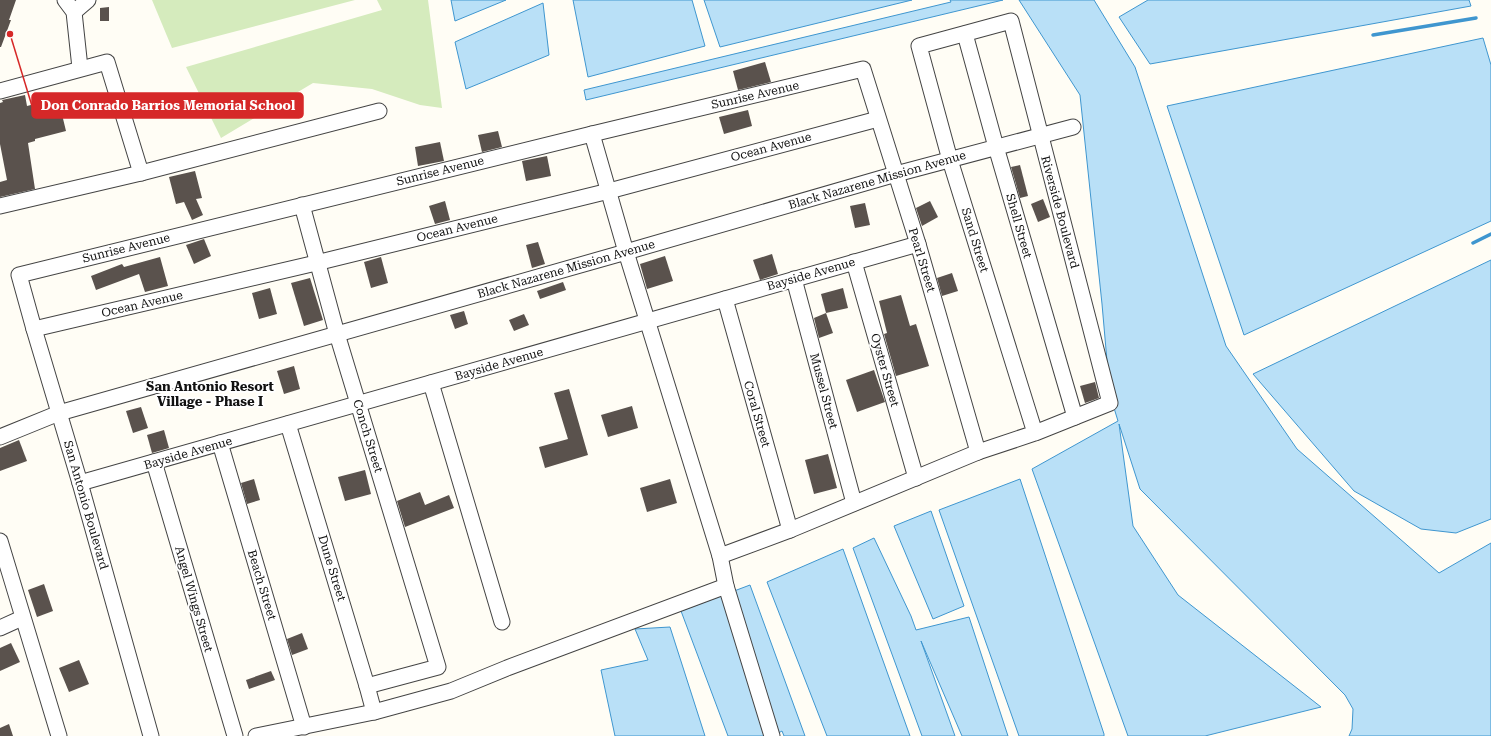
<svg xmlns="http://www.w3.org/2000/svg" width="1491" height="736" viewBox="0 0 1491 736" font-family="'Roboto Serif',serif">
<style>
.green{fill:#d5ebbd}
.water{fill:#b9e0f7;stroke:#3f96cf}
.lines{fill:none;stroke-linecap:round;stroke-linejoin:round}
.stream{stroke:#3f96cf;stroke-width:3.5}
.building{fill:#5a524d}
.minor-casing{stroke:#444;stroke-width:17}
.minor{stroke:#fff;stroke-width:15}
.labels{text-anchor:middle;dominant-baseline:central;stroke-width:4;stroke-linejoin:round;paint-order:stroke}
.street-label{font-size:12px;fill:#111;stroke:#fff}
.neighbourhood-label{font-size:13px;font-weight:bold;fill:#111;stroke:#fff}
.leader{fill:none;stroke:#d62828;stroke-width:1.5}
.callout-dot{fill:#d62828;stroke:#fff;stroke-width:1.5}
.callout{fill:#d62828;stroke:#d62828;stroke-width:1.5}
.callout-label{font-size:13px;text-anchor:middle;font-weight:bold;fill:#fff}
</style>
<rect width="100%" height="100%" fill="#fffdf5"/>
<!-- green -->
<g class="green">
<path d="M 152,0 L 355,0 L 172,48 Z"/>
<path d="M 377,0 L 428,0 L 442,108 L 420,105 L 372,89 L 313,83 L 221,138 L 186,67 L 382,10 Z"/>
</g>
<!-- water -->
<g class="water">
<path d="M 451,0 L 506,0 L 455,21 Z"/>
<path d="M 573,0 L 692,0 L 705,46 L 588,77 Z"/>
<path d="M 704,0 L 912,0 L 720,47 Z"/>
<path d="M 950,0 L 1003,0 L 586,100 L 584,90 L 951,2 Z"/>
<path d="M 1019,0 L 1094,0 L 1135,67 L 1226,346 L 1297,449 L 1439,573 L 1491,543 L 1491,736 L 1349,736 L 1352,729 L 1353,709 L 1345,695 L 1140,489 L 1119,424 L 1133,526 L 1178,595 L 1321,707 L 1205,736 L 1128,736 L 1032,469 L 1118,421 L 1110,395 L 1102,304 L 1080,95 Z"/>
<path d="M 1148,0 L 1469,0 L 1471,6 L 1150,64 L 1119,17 Z"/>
<path d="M 543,3 L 549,55 L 466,89 L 455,42 Z"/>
<path d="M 1483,38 L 1491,65 L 1491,221 L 1244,335 L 1167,106 Z"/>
<path d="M 1491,260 L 1491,519 L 1456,533 L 1421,529 L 1354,491 L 1253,374 Z"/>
<path d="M 1020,479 L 1104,734 L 1104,736 L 1019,736 L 939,510 Z"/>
<path d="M 931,511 L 964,606 L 933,619 L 894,526 Z"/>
<path d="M 874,538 L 911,616 L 916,630 L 969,617 L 1008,736 L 962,736 L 921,641 L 955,736 L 922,736 L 853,548 Z"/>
<path d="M 843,549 L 910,736 L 827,736 L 767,582 Z"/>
<path d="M 750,585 L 805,736 L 784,736 L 782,731 L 773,736 L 728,736 L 681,611 Z"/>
<path d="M 670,627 L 705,736 L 615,736 L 601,670 L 648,660 L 635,629 Z"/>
</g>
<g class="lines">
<!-- stream -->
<g class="stream">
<path d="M 1373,35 L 1476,18"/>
<path d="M 1473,243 L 1491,234"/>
</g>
</g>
<!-- building -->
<g class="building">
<path d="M 0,0 L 16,0 L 9,20 L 11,20 L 1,47 L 0,47 Z"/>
<path d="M 109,7 L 109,21 L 100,21 L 100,8 Z"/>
<path d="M 765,62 L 771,82 L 738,90 L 733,71 Z"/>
<path d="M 25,95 L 27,106 L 58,98 L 66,131 L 35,139 L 35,141 L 28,143 L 35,189 L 0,197 L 0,182 L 7,180 L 0,144 L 0,103 L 3,102 L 2,100 Z"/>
<path d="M 748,110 L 752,126 L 724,134 L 719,117 Z"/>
<path d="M 498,131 L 502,147 L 482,152 L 478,135 Z"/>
<path d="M 440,142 L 444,161 L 418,166 L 415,147 Z"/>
<path d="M 547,156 L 551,176 L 526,181 L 522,161 Z"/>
<path d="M 1020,165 L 1028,196 L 1020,198 L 1011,167 Z"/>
<path d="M 195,171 L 202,198 L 196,199 L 203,215 L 192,220 L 184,202 L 176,204 L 169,177 Z"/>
<path d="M 1043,199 L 1050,217 L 1038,222 L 1031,204 Z"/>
<path d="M 445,201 L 450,220 L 435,224 L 429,206 Z"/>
<path d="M 930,201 L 938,217 L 922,226 L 916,208 Z"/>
<path d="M 865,203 L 870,225 L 855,228 L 850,206 Z"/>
<path d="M 204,239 L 211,256 L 194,264 L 186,245 Z"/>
<path d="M 538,242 L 545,264 L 532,268 L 526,245 Z"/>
<path d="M 772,254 L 778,274 L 760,280 L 753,260 Z"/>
<path d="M 665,256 L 673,281 L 647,289 L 640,264 Z"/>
<path d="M 160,257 L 168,286 L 145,292 L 139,274 L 96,290 L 91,276 L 122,264 L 124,267 Z"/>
<path d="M 381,257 L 388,283 L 371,288 L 364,262 Z"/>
<path d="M 952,273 L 958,291 L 942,296 L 937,278 Z"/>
<path d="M 310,278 L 323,320 L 304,326 L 291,283 Z"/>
<path d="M 563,282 L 566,290 L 540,299 L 537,291 Z"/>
<path d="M 270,288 L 277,314 L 259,319 L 252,293 Z"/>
<path d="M 843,288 L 848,308 L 826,313 L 821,294 Z"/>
<path d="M 901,295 L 910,326 L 916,324 L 929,366 L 896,376 L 884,334 L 887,333 L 879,301 Z"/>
<path d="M 464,311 L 468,324 L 455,329 L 450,315 Z"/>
<path d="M 826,313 L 833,333 L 819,338 L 814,318 Z"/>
<path d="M 524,314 L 529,325 L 514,331 L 509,320 Z"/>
<path d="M 294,366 L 300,389 L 284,394 L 277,371 Z"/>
<path d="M 874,370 L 885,402 L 857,412 L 846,380 Z"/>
<path d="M 1095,382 L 1099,398 L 1085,403 L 1080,386 Z"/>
<path d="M 569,389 L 588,455 L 545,468 L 539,447 L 568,439 L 554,393 Z"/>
<path d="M 632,406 L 638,428 L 608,437 L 601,415 Z"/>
<path d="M 141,407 L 148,428 L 133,433 L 126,411 Z"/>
<path d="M 164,430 L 169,448 L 152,453 L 147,435 Z"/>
<path d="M 19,440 L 27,461 L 0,471 L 0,448 Z"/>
<path d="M 828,454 L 837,488 L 814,494 L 805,460 Z"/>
<path d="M 365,470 L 371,494 L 345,501 L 338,477 Z"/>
<path d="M 254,479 L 260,500 L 247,504 L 241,483 Z"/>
<path d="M 670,479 L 677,503 L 647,512 L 640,488 Z"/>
<path d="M 420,492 L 425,505 L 449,495 L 454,508 L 405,527 L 397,501 Z"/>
<path d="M 44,584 L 53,611 L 37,617 L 28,590 Z"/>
<path d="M 302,633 L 308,649 L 292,655 L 287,639 Z"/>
<path d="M 11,643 L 20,662 L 0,671 L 0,648 Z"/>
<path d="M 79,660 L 89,684 L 69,692 L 59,668 Z"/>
<path d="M 271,671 L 275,680 L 249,689 L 246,680 Z"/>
<path d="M 9,724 L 13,736 L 0,736 L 0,728 Z"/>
</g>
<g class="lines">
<!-- minor casing -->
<g class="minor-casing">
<g id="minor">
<path d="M 65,0 L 74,12 L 80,68"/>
<path d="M 74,12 L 88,0"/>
<path d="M 965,34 L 996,147 L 1075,417"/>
<path d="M 0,91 L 107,62 L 141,173"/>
<path d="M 592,134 L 626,252 L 720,556 L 726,586 L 772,736"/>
<path d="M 302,205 L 337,334 L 438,667 L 367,686"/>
<path d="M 0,206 L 141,173 L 379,111"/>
<path d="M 854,262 L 916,478"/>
<path d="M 794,279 L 854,503"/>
<path d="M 725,299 L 790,530"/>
<path d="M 34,329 L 316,263 L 609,191 L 878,119"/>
<path d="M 431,383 L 502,622"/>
<path d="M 288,424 L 367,686 L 374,712"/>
<path d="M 0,437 L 59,413 L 626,252 L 896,174 L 1073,127"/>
<path d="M 220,443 L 304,727"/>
<path d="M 154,462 L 235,736"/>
<path d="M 80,483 L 918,244"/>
<path d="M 0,541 L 59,736"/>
<path d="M 720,556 L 790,530 L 978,452 L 1035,433 L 1110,403 L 1011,21 L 919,46 L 950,160 L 1035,433"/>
<path d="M 0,628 L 22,618"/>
<path d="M 151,736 L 80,483 L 34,329 L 19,275 L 592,134 L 863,69 L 918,244 L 978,452"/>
<path d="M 256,736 L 374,712 L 451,691 L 507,668 L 726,586"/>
</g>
</g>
<!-- minor -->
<use href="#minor" class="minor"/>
</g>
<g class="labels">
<!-- street labels -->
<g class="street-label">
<text transform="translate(755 95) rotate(-13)">Sunrise Avenue</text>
<text transform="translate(771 147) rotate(-15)">Ocean Avenue</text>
<text transform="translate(440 171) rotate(-14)">Sunrise Avenue</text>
<text transform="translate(877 180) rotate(-16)">Black Nazarene Mission Avenue</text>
<text transform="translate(1060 212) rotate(75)">Riverside Boulevard</text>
<text transform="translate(1019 226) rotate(74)">Shell Street</text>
<text transform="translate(457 228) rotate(-14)">Ocean Avenue</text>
<text transform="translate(975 240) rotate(73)">Sand Street</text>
<text transform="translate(126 248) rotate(-14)">Sunrise Avenue</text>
<text transform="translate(922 260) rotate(73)">Pearl Street</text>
<text transform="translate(566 269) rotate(-16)">Black Nazarene Mission Avenue</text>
<text transform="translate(811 274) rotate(-16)">Bayside Avenue</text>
<text transform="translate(142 304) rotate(-13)">Ocean Avenue</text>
<text transform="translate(499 364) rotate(-16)">Bayside Avenue</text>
<text transform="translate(885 370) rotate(74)">Oyster Street</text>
<text transform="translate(824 391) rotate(75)">Mussel Street</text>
<text transform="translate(757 414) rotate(74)">Coral Street</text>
<text transform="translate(368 436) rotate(73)">Conch Street</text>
<text transform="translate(188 453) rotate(-16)">Bayside Avenue</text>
<text transform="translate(86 505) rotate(74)">San Antonio Boulevard</text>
<text transform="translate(332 568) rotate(73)">Dune Street</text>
<text transform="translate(262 585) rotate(73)">Beach Street</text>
<text transform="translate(194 599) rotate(74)">Angel Wings Street</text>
</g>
<!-- neighbourhood labels -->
<g class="neighbourhood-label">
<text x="210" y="386">San Antonio Resort<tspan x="210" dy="15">Village - Phase I</tspan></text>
</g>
</g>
<!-- callouts -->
<path class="leader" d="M10 34L32 106"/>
<circle class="callout-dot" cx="10" cy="34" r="4"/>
<rect class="callout" x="32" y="93" width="271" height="25" rx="4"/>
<g class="callout-label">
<text x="168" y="110">Don Conrado Barrios Memorial School</text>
</g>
</svg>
